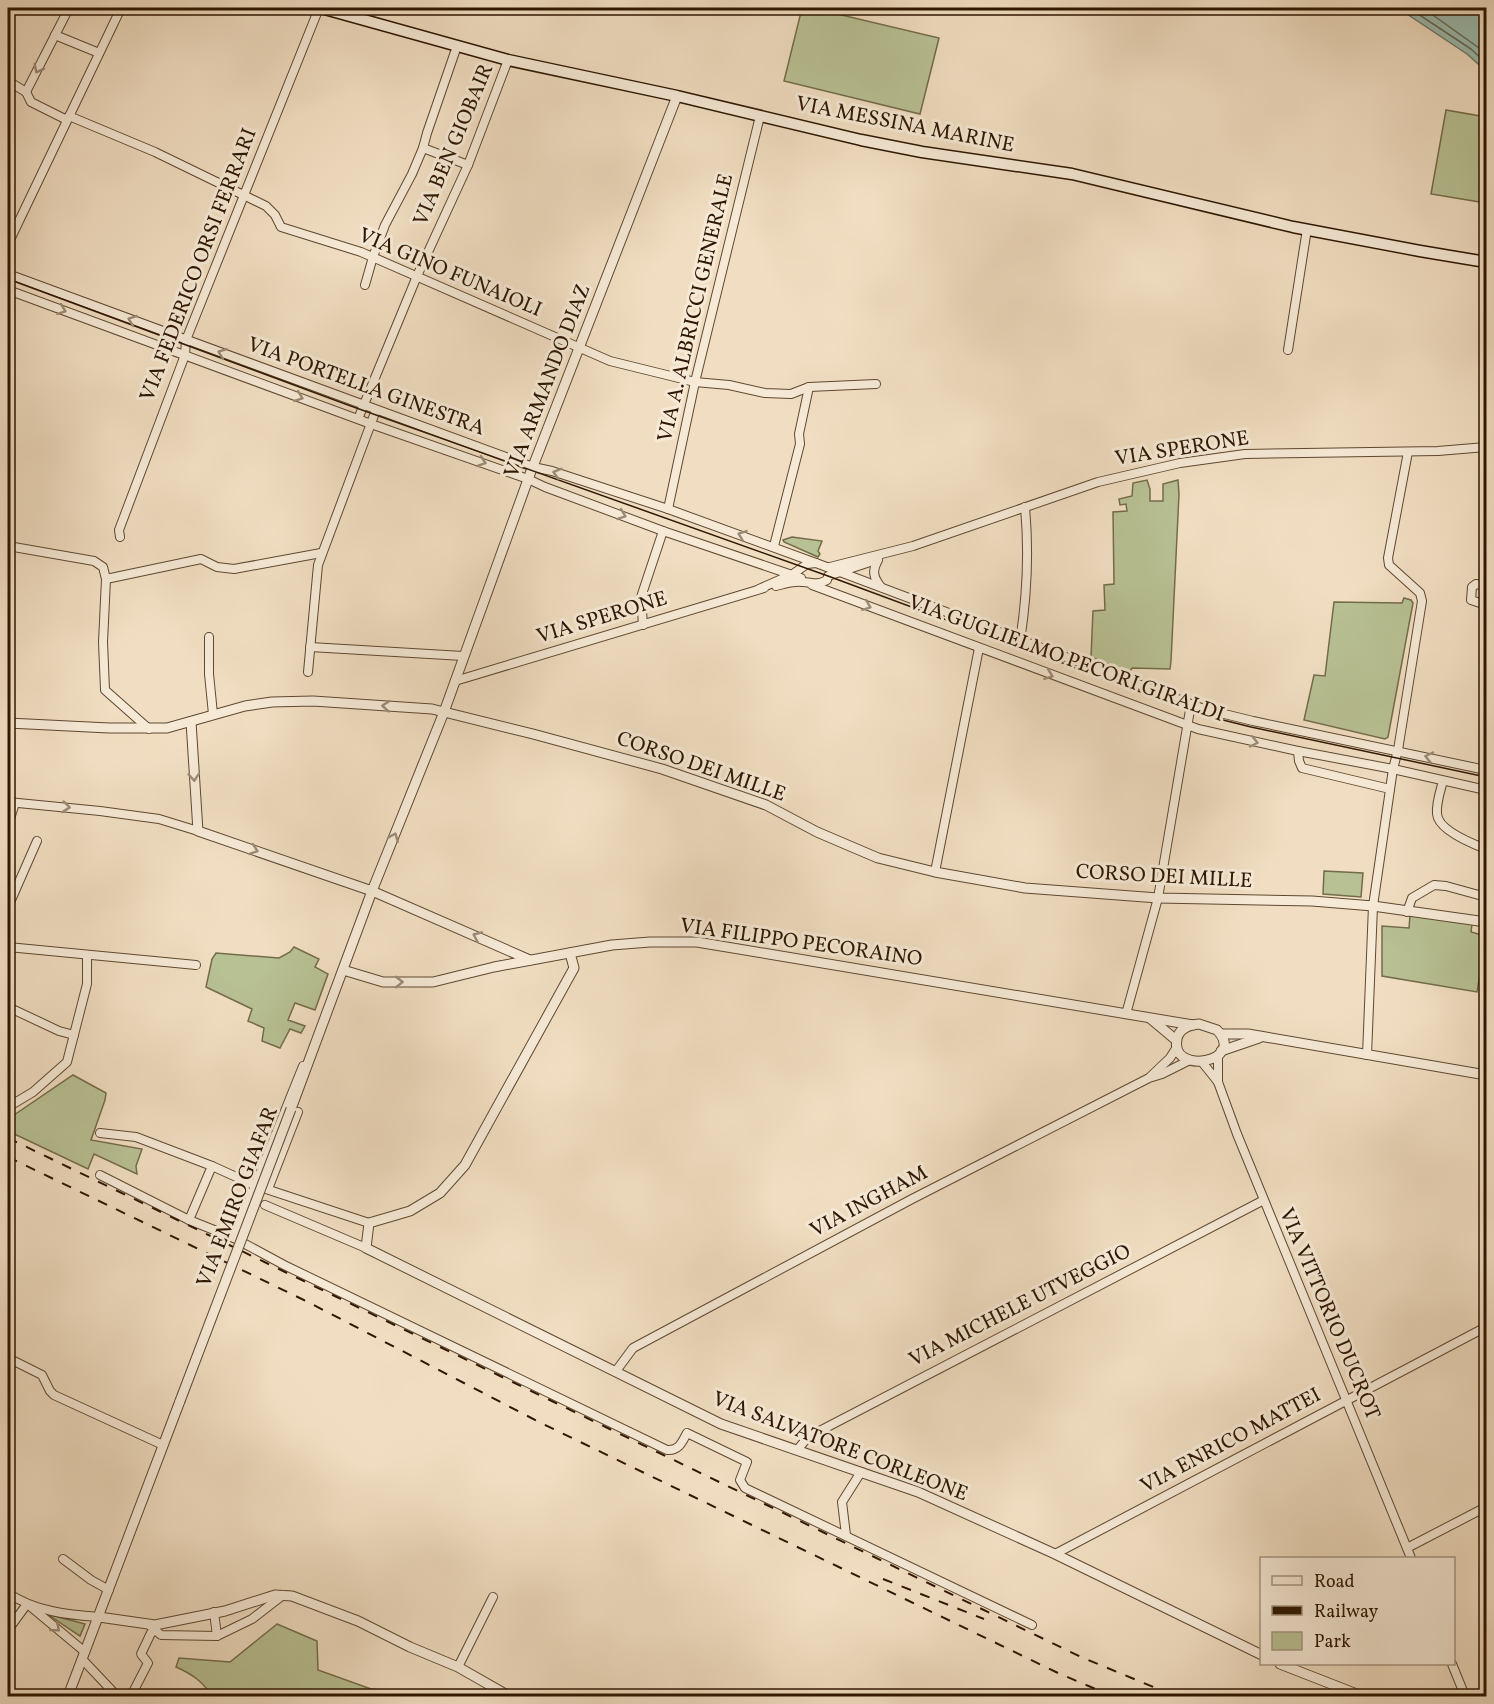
<svg xmlns="http://www.w3.org/2000/svg" width="1494" height="1704" viewBox="0 0 1494 1704" font-family="Vollkorn,serif">
<style>
.green{fill:#b8c194;stroke:#736c4a;stroke-width:1.5}
.water{fill:#9bbcaf;stroke:#6f7a69;stroke-width:1.5}
.lines{fill:none;stroke-linecap:round;stroke-linejoin:round}
.shore{stroke:#646958;stroke-width:1.5}
.minor-casing{stroke:#5f4830;stroke-width:10}
.tertiary-casing{stroke:#5f4830;stroke-width:11}
.secondary-casing{stroke:#2e1600;stroke-width:13}
.minor{stroke:#f6ead7;stroke-width:8}
.tertiary{stroke:#f6ead7;stroke-width:9}
.secondary{stroke:#f6ead7;stroke-width:10}
.tram{stroke:#2e1600;stroke-width:1.5}
.rail{stroke:#2e1600;stroke-width:2;stroke-dasharray:10 10;stroke-linecap:butt}
.tertiary-bridge-casing{stroke:#5f4830;stroke-width:11;stroke-linecap:butt}
.tertiary-bridge{stroke:#f6ead7;stroke-width:9}
.oneway{stroke:#9c8b76}
.labels{text-anchor:middle;dominant-baseline:central;stroke-width:6;stroke-linejoin:round;paint-order:stroke}
.street-label{font-size:21px;fill:#2e1600;stroke:#f6ead7}
</style>
<rect width="100%" height="100%" fill="#f1dec2"/>
<filter id="stains"><feTurbulence type="fractalNoise" baseFrequency=".00333" numOctaves="4"/><feColorMatrix values="0 0 0 0 .2 0 0 0 0 .09 0 0 0 0 .02 0 0 0 .5 -.17"/></filter>
<radialGradient id="worn" r=".72"><stop offset=".6" stop-color="#630" stop-opacity="0"/><stop offset="1" stop-color="#630" stop-opacity=".3"/></radialGradient>
<!-- green -->
<g class="green">
<path d="M 802,8 L 812,8 L 939,38 L 920,114 L 784,81 Z"/>
<path d="M 1446,110 L 1486,117 L 1486,203 L 1431,194 Z"/>
<path d="M 1147,480 L 1150,489 L 1150,501 L 1163,501 L 1163,484 L 1178,480 L 1179,494 L 1171,661 L 1170,669 L 1132,668 L 1129,673 L 1091,657 L 1093,611 L 1105,610 L 1104,585 L 1114,584 L 1113,512 L 1127,511 L 1126,504 L 1120,505 L 1119,499 L 1132,496 L 1133,483 Z"/>
<path d="M 792,537 L 822,541 L 818,551 L 820,554 L 818,557 L 784,542 L 783,540 Z"/>
<path d="M 1404,598 L 1411,600 L 1413,603 L 1388,737 L 1385,739 L 1304,720 L 1314,675 L 1325,676 L 1334,602 L 1402,603 Z"/>
<path d="M 1324,871 L 1363,873 L 1361,897 L 1323,894 Z"/>
<path d="M 1410,915 L 1472,924 L 1471,932 L 1486,936 L 1477,992 L 1382,976 L 1382,926 L 1409,928 Z"/>
<path d="M 294,947 L 319,959 L 315,967 L 328,974 L 315,1010 L 295,1003 L 288,1020 L 305,1026 L 301,1033 L 290,1029 L 280,1048 L 262,1041 L 264,1028 L 248,1021 L 252,1009 L 206,987 L 212,959 L 216,953 L 279,958 L 290,952 Z"/>
<path d="M 73,1075 L 106,1093 L 105,1100 L 91,1140 L 142,1149 L 136,1166 L 137,1174 L 94,1154 L 88,1169 L 8,1131 L 8,1116 L 11,1117 Z"/>
<path d="M 47,1614 L 85,1624 L 80,1636 Z"/>
<path d="M 277,1624 L 317,1641 L 318,1670 L 371,1689 L 391,1691 L 411,1696 L 212,1696 C 202,1681 192,1674 176,1667 L 179,1658 L 230,1662 Z"/>
</g>
<!-- water -->
<path class="water" d="M 1398,8 L 1486,8 L 1486,71 L 1467,54 Z"/>
<g class="lines">
<!-- shore -->
<g class="shore">
<path d="M 1409,8 L 1471,49 L 1486,63"/>
<path d="M 1423,8 L 1486,53"/>
</g>
<!-- minor casing -->
<g class="minor-casing">
<g id="minor">
<path d="M 55,35 L 99,53"/>
<path d="M 8,81 L 26,92 L 31,102 L 67,120"/>
<path d="M 26,92 L 69,8"/>
<path d="M 69,116 L 155,152 L 266,206 L 275,215 L 281,227 L 361,252 L 610,361 L 695,382 L 729,385 L 765,393 L 791,394 L 809,387 L 876,384"/>
<path d="M 423,148 L 468,165"/>
<path d="M 8,244 L 121,8"/>
<path d="M 8,274 L 533,467 L 552,471 L 668,509 L 816,563"/>
<path d="M 365,285 L 373,257 L 385,225 L 412,174 L 423,148 L 427,133 L 457,46"/>
<path d="M 8,290 L 371,424 L 528,479 L 545,487 L 663,531 L 801,578"/>
<path d="M 1288,350 L 1307,229"/>
<path d="M 358,419 L 417,276 L 468,165 L 508,60"/>
<path d="M 668,509 L 695,382 L 760,116"/>
<path d="M 120,537 L 119,530 L 185,355 L 186,340 L 319,8"/>
<path d="M 8,546 L 94,561 L 103,567 L 106,579 L 103,642 L 105,690 L 149,729"/>
<path d="M 774,546 L 800,444 L 799,434 L 809,387"/>
<path d="M 878,560 C 872,571 873,577 881,587"/>
<path d="M 830,567 L 913,546 L 1098,482 L 1180,463 L 1245,454 L 1438,451 L 1486,447"/>
<path d="M 106,579 L 201,559 L 217,567 L 234,569 L 321,553"/>
<path d="M 812,585 L 1198,729 L 1298,751 L 1393,769 L 1486,790"/>
<path d="M 776,586 C 784,584 793,581 802,582 C 812,582 817,586 827,580 L 828,576 L 870,562"/>
<path d="M 1486,586 L 1476,584 L 1472,587 L 1471,600 L 1486,605"/>
<path d="M 759,589 L 793,574 L 807,564 L 816,563 L 1204,709 L 1253,721 L 1486,770"/>
<path d="M 643,625 L 641,597 L 663,531"/>
<path d="M 209,637 L 209,674 L 213,714"/>
<path d="M 1020,641 C 1027,597 1029,551 1025,507"/>
<path d="M 310,647 L 463,656"/>
<path d="M 308,672 L 318,565 L 376,410"/>
<path d="M 455,681 L 764,588"/>
<path d="M 1298,751 L 1299,761 L 1302,768 L 1390,789"/>
<path d="M 1443,781 C 1440,792 1436,803 1437,814 C 1438,830 1473,844 1486,849"/>
<path d="M 8,802 L 100,811 L 159,819 L 198,831"/>
<path d="M 8,825 L 15,803"/>
<path d="M 935,872 L 979,648"/>
<path d="M 8,907 L 37,841"/>
<path d="M 1407,912 L 1412,898 L 1434,885 L 1446,886 L 1486,897"/>
<path d="M 8,947 L 196,965"/>
<path d="M 8,1007 L 59,1031 L 74,1035"/>
<path d="M 1126,1014 L 1158,898 L 1191,704"/>
<path d="M 1218,1055 L 1218,1082 L 1237,1134 L 1411,1558"/>
<path d="M 1367,1055 L 1373,906 L 1393,769 L 1398,750 L 1422,601 L 1420,593 L 1389,565 L 1388,558 L 1408,452"/>
<path d="M 1202,1062 L 1218,1082"/>
<path d="M 1150,1077 L 1170,1058 L 1177,1047"/>
<path d="M 8,1102 L 13,1104 L 33,1092 L 67,1062 L 87,984 L 87,955"/>
<path d="M 100,1133 L 136,1137 L 212,1166 L 189,1220 L 234,1238 L 284,1265 L 667,1450 C 679,1451 682,1442 687,1433 L 747,1462 L 740,1480 L 745,1488 L 1032,1625"/>
<path d="M 212,1166 L 254,1185 L 369,1223"/>
<path d="M 100,1175 L 189,1220"/>
<path d="M 268,1189 L 298,1112"/>
<path d="M 265,1205 L 366,1248"/>
<path d="M 234,1238 L 303,1066"/>
<path d="M 8,1358 L 42,1375 L 50,1391 L 54,1395 L 163,1445"/>
<path d="M 616,1371 L 633,1348 L 912,1199 L 1149,1078 L 1162,1074 L 1190,1060"/>
<path d="M 798,1449 L 808,1437 L 1262,1201"/>
<path d="M 846,1535 L 842,1502 L 861,1472"/>
<path d="M 1407,1548 L 1486,1507"/>
<path d="M 1055,1554 L 1486,1327"/>
<path d="M 63,1559 L 91,1580 L 109,1590"/>
<path d="M 8,1593 C 34,1611 68,1615 99,1617"/>
<path d="M 31,1607 L 85,1652"/>
<path d="M 214,1612 L 217,1636"/>
<path d="M 148,1624 L 161,1635 L 217,1636 L 252,1619 L 283,1595"/>
<path d="M 8,1630 L 27,1604"/>
<path d="M 82,1659 L 117,1696"/>
<path d="M 1452,1664 L 1465,1696"/>
<path d="M 458,1667 L 493,1597"/>
<path d="M 131,1696 L 148,1663 L 141,1654 L 151,1633 L 156,1630"/>
</g>
</g>
<!-- tertiary casing -->
<g class="tertiary-casing">
<g id="tertiary">
<path d="M 191,722 L 198,831 L 372,891 L 530,960"/>
<path d="M 8,723 L 109,728 L 167,728 L 245,706 L 272,702 L 313,701 L 432,709 L 533,734 L 662,769 L 766,805 L 817,832 L 878,858 L 935,872 L 1025,888 L 1158,898 L 1312,901 L 1373,906 L 1486,922"/>
<path d="M 570,953 L 574,968 L 465,1165 L 440,1193 L 410,1211 L 369,1223 L 366,1248 L 721,1424 L 918,1492 L 1055,1554 L 1262,1655"/>
<path d="M 343,970 L 383,982 L 433,982 L 494,967 L 612,945 L 650,942 L 697,942 L 1193,1025"/>
<path d="M 1151,1019 L 1176,1040"/>
<path d="M 1199,1024 L 1217,1030 C 1248,1062 1169,1076 1177,1039 C 1179,1028 1189,1025 1199,1024 Z"/>
<path d="M 1221,1034 L 1248,1034 L 1486,1075"/>
<path d="M 1221,1051 L 1259,1038"/>
<path d="M 291,1109 L 372,891 L 444,712 L 530,474 L 677,96"/>
<path d="M 99,1617 L 155,1625 L 225,1611 L 275,1595 L 292,1596 L 358,1621 L 410,1647 L 458,1667 L 509,1696"/>
<path d="M 1280,1664 L 1362,1696"/>
<path d="M 68,1696 L 180,1401"/>
</g>
</g>
<!-- secondary casing -->
<g class="secondary-casing">
<path id="secondary" d="M 321,8 L 508,60 L 677,96 L 861,140 L 922,152 L 1072,174 L 1293,227 L 1420,251 L 1486,262"/>
</g>
<!-- minor -->
<use href="#minor" class="minor"/>
<!-- tertiary -->
<use href="#tertiary" class="tertiary"/>
<!-- secondary -->
<use href="#secondary" class="secondary"/>
<!-- tram -->
<path class="tram" d="M 8,279 L 348,405 L 828,576 L 1203,715 L 1251,727 L 1486,777"/>
<!-- rail -->
<g class="rail">
<path d="M 8,1138 L 1081,1657 L 1175,1696"/>
<path d="M 8,1157 L 306,1301 L 541,1423 L 1058,1673 L 1112,1696"/>
<path d="M 883,1579 L 984,1619"/>
</g>
<!-- tertiary-bridge casing -->
<g class="tertiary-bridge-casing">
<path id="tertiary-bridge" d="M 180,1401 L 291,1109"/>
</g>
<!-- tertiary-bridge -->
<use href="#tertiary-bridge" class="tertiary-bridge"/>
</g>
<!-- one-way arrows -->
<defs><path id="oneway-chevron" d="M-2-3.5L2.5 0L-2 3.5" fill="none" stroke-width="1.6" stroke-linecap="round" stroke-linejoin="round" transform="scale(1.5)"/></defs>
<g class="oneway">
<use href="#oneway-chevron" transform="translate(38 69) rotate(117)"/>
<use href="#oneway-chevron" transform="translate(62 310) rotate(20)"/>
<use href="#oneway-chevron" transform="translate(132 320) rotate(-160)"/>
<use href="#oneway-chevron" transform="translate(222 353) rotate(-160)"/>
<use href="#oneway-chevron" transform="translate(299 397) rotate(20)"/>
<use href="#oneway-chevron" transform="translate(482 462) rotate(19)"/>
<use href="#oneway-chevron" transform="translate(557 473) rotate(-164)"/>
<use href="#oneway-chevron" transform="translate(622 515) rotate(20)"/>
<use href="#oneway-chevron" transform="translate(742 535) rotate(-160)"/>
<use href="#oneway-chevron" transform="translate(867 606) rotate(21)"/>
<use href="#oneway-chevron" transform="translate(1049 675) rotate(21)"/>
<use href="#oneway-chevron" transform="translate(386 706) rotate(-176)"/>
<use href="#oneway-chevron" transform="translate(1254 742) rotate(12)"/>
<use href="#oneway-chevron" transform="translate(1429 757) rotate(-168)"/>
<use href="#oneway-chevron" transform="translate(194 777) rotate(86)"/>
<use href="#oneway-chevron" transform="translate(66 807) rotate(6)"/>
<use href="#oneway-chevron" transform="translate(394 837) rotate(-68)"/>
<use href="#oneway-chevron" transform="translate(254 850) rotate(19)"/>
<use href="#oneway-chevron" transform="translate(477 936) rotate(-157)"/>
<use href="#oneway-chevron" transform="translate(399 982) rotate(-1)"/>
<use href="#oneway-chevron" transform="translate(56 1628) rotate(40)"/>
</g>
<g class="labels">
<!-- street labels -->
<g class="street-label">
<text transform="translate(905 125) rotate(11)">VIA MESSINA MARINE</text>
<text transform="translate(454 145) rotate(-67)">VIA BEN GIOBAIR</text>
<text transform="translate(199 265) rotate(-69)">VIA FEDERICO ORSI FERRARI</text>
<text transform="translate(450 273) rotate(23)">VIA GINO FUNAIOLI</text>
<text transform="translate(696 308) rotate(-77)">VIA A. ALBRICCI GENERALE</text>
<text transform="translate(548 381) rotate(-69)">VIA ARMANDO DIAZ</text>
<text transform="translate(366 387) rotate(20)">VIA PORTELLA GINESTRA</text>
<text transform="translate(1182 449) rotate(-9)">VIA SPERONE</text>
<text transform="translate(602 618) rotate(-17)">VIA SPERONE</text>
<text transform="translate(1066 659) rotate(20)">VIA GUGLIELMO PECORI GIRALDI</text>
<text transform="translate(701 767) rotate(19)">CORSO DEI MILLE</text>
<text transform="translate(1164 877) rotate(3)">CORSO DEI MILLE</text>
<text transform="translate(801 943) rotate(8)">VIA FILIPPO PECORAINO</text>
<text transform="translate(238 1197) rotate(-69)">VIA EMIRO GIAFAR</text>
<text transform="translate(869 1202) rotate(-28)">VIA INGHAM</text>
<text transform="translate(1020 1306) rotate(-27)">VIA MICHELE UTVEGGIO</text>
<text transform="translate(1329 1314) rotate(67)">VIA VITTORIO DUCROT</text>
<text transform="translate(1231 1441) rotate(-28)">VIA ENRICO MATTEI</text>
<text transform="translate(840 1447) rotate(21)">VIA SALVATORE CORLEONE</text>
</g>
</g>
<!-- margin -->
<rect width="1494" height="1704" fill="none" stroke="#f1dec2" stroke-width="30"/>
<rect x="9" y="9" width="1476" height="1686" fill="none" stroke="#2e1600" stroke-width="3"/>
<rect x="15" y="15" width="1464" height="1674" fill="none" stroke="#2e1600" stroke-width="1.5"/>
<!-- legend -->
<rect x="1260" y="1557" width="195" height="108" fill="#f6ead7" stroke="#a69581" stroke-width="1.5"/>
<rect x="1272" y="1576" width="30" height="9" fill="#f6ead7" stroke="#a69581" stroke-width="1.5"/>
<text x="1314" y="1587" font-size="18" fill="#2e1600">Road</text>
<rect x="1272" y="1606" width="30" height="9" fill="#2e1600" stroke="#a69581" stroke-width="1.5"/>
<text x="1314" y="1617" font-size="18" fill="#2e1600">Railway</text>
<rect x="1272" y="1632" width="30" height="18" fill="#b8c194" stroke="#a69581" stroke-width="1.5"/>
<text x="1314" y="1647" font-size="18" fill="#2e1600">Park</text>
<rect width="100%" height="100%" filter="url(#stains)"/>
<rect width="100%" height="100%" fill="url(#worn)"/>
</svg>
